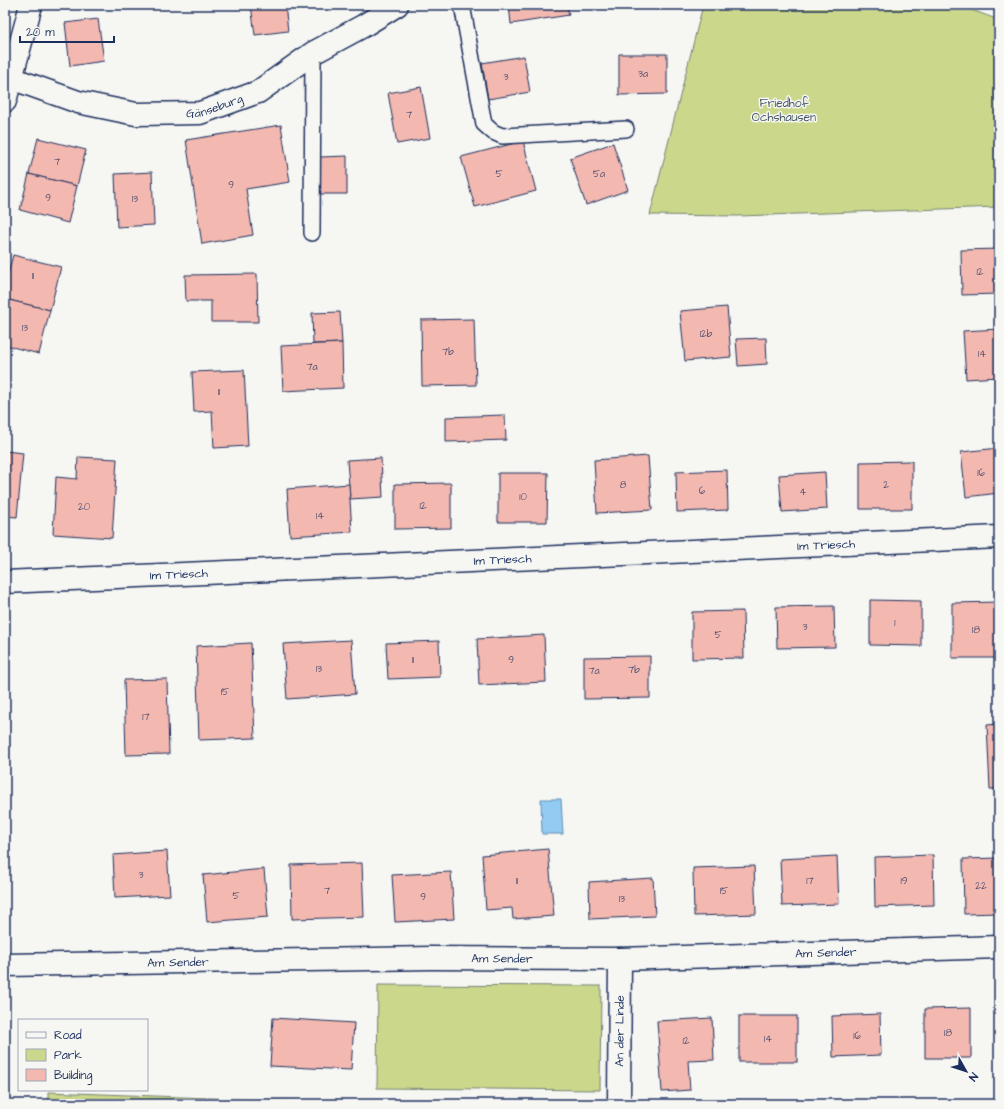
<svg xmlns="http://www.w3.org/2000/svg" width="1004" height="1109" viewBox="0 0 1004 1109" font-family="'Architects Daughter',sans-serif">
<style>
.green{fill:#cbd78b;stroke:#738374}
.water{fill:#92ccf2;stroke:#628db7}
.building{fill:#f3b8af;stroke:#1b2f5e}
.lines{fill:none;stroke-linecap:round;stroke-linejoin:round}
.service-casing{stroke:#1b2f5e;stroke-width:18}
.minor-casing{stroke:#1b2f5e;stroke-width:25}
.service{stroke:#f6f6f2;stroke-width:15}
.minor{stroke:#f6f6f2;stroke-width:22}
.labels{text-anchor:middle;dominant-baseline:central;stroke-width:3;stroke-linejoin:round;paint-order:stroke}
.number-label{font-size:10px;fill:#515172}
.park-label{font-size:12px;fill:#475969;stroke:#f6f6f2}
.street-label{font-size:12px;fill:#1b2f5e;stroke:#f6f6f2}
</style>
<rect width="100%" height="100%" fill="#f6f6f2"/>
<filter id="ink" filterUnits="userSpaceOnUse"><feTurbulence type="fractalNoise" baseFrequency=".025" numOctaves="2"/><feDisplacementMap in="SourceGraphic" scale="8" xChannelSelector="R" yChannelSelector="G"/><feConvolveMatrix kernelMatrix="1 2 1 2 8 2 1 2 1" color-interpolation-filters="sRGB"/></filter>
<g filter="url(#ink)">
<!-- green -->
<g class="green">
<path d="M 703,5 L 958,5 L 999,20 L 999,207 L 739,216 L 650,215 Z"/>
<path d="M 378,985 L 601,986 L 600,1090 L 377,1088 Z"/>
<path d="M 48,1092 L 369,1104 L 48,1104 Z"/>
</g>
<!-- water -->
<path class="water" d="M 541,799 L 561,799 L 563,834 L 542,834 Z"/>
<!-- building -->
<g class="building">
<path d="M 251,5 L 285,5 L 288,31 L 255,35 Z"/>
<path d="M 509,5 L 567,5 L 569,15 L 511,24 Z"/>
<path d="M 98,19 L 104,61 L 70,66 L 65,23 Z"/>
<path d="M 619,54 L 667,54 L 667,94 L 619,95 Z"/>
<path d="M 524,56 L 530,92 L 488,99 L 482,63 Z"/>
<path d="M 421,87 L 430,138 L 397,144 L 388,93 Z"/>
<path d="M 281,125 L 290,182 L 246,189 L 253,235 L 202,244 L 186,140 Z"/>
<path d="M 38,138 L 86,150 L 77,186 L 29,174 Z"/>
<path d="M 523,141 L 536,191 L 475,207 L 461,157 Z"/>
<path d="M 613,143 L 628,190 L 586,205 L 570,158 Z"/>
<path d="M 347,156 L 347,194 L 320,194 L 320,157 Z"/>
<path d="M 152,172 L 154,225 L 117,227 L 115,174 Z"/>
<path d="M 29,174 L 77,186 L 68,223 L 20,210 Z"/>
<path d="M 999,249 L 999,294 L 962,295 L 961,250 Z"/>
<path d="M 13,255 L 61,267 L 50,310 L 5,299 L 5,285 Z"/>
<path d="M 257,274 L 258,322 L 211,322 L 211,301 L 186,301 L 185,275 Z"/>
<path d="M 5,299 L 50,310 L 39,354 L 5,345 Z"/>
<path d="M 727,307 L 731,357 L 685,361 L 680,311 Z"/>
<path d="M 340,312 L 342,343 L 313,344 L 312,313 Z"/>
<path d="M 474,319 L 476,385 L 422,386 L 421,320 Z"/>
<path d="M 999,329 L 999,377 L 966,379 L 963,331 Z"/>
<path d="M 766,338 L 767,364 L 738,366 L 736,339 Z"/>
<path d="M 342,343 L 343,388 L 283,391 L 281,346 Z"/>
<path d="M 244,370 L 248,446 L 214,448 L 212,411 L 194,412 L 192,372 Z"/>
<path d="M 505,415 L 506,440 L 446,442 L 446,417 Z"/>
<path d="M 999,448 L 999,493 L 966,497 L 961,452 Z"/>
<path d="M 5,451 L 23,453 L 17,517 L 5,516 Z"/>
<path d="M 648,456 L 652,510 L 597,513 L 594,460 Z"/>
<path d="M 78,457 L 117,459 L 112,538 L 53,534 L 56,477 L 77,479 Z"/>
<path d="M 381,458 L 383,497 L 350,499 L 347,460 Z"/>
<path d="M 912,461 L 912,509 L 860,509 L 860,462 Z"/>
<path d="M 727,470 L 728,510 L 677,512 L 676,472 Z"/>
<path d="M 825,472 L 827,509 L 782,512 L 779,475 Z"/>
<path d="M 498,473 L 548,473 L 547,522 L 498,522 Z"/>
<path d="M 451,483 L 451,528 L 395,529 L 395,484 Z"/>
<path d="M 349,484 L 352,532 L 290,536 L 287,489 Z"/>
<path d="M 870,600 L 921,601 L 921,646 L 870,645 Z"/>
<path d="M 999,602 L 999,658 L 952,658 L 952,603 Z"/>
<path d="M 834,606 L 835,647 L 777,648 L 776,607 Z"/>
<path d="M 743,611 L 744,658 L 692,659 L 692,612 Z"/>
<path d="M 544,635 L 546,682 L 479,685 L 477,639 Z"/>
<path d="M 351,640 L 355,694 L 287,699 L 283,644 Z"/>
<path d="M 439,641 L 440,677 L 388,679 L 386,643 Z"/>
<path d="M 251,643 L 255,738 L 199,740 L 196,646 Z"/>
<path d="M 650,656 L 650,698 L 584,699 L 584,657 Z"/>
<path d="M 5,661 L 8,662 L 5,689 Z"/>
<path d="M 167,679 L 169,754 L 126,755 L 124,680 Z"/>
<path d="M 999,724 L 999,789 L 990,789 L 987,725 Z"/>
<path d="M 548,849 L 554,916 L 513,919 L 512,908 L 486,910 L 482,855 Z"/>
<path d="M 167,851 L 170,895 L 115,898 L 113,855 Z"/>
<path d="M 933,855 L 934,905 L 875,907 L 874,857 Z"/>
<path d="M 837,856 L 839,904 L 782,906 L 780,859 Z"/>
<path d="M 999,858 L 999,913 L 964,914 L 963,859 Z"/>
<path d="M 362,863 L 364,917 L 292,919 L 291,865 Z"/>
<path d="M 754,866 L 756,914 L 694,916 L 693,868 Z"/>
<path d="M 264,869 L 268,917 L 207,922 L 203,875 Z"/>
<path d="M 451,872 L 454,919 L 395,922 L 392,875 Z"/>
<path d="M 653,878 L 655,916 L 590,919 L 589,882 Z"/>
<path d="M 971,1008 L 971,1058 L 925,1058 L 925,1009 Z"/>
<path d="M 880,1014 L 881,1055 L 833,1057 L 832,1016 Z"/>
<rect x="739" y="1016" width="58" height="46"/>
<path d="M 273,1018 L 354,1023 L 351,1070 L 270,1066 Z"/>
<path d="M 712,1018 L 714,1060 L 688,1061 L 690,1090 L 662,1092 L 657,1021 Z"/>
<path d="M 421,1102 L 458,1103 L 458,1104 L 421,1104 Z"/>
</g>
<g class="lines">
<!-- service casing -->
<g class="service-casing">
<g id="service">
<path d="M 462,5 L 484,124 L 493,132 L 502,136 L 626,129"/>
<path d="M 312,233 L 313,53"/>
</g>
</g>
<!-- minor casing -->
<g class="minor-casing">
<g id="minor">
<path id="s1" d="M 11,78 L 78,102 L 136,114 L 200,113 L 258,92 L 313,53 L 363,26 L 397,5"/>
<path d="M 5,101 L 31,5"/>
<path id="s2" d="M 5,582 L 999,537"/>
<path id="s3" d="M 5,965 L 431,958 L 620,959 L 999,947"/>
<path id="s4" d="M 619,1104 L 620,959"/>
</g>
</g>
<!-- service -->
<use href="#service" class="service"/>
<!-- minor -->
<use href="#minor" class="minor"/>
</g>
</g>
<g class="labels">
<!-- number labels -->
<g class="number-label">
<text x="643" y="74">3a</text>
<text x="506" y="77">3</text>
<text x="409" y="115">7</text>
<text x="57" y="162">7</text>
<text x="499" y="174">5</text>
<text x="599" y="174">5a</text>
<text x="231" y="185">9</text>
<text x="48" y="198">9</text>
<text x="135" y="199">13</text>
<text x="980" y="272">12</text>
<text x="33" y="276">11</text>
<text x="25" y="328">13</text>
<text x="706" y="334">12b</text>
<text x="448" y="352">7b</text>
<text x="982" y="354">14</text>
<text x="312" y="367">7a</text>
<text x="219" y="392">11</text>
<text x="981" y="473">16</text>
<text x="623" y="485">8</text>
<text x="886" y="485">2</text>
<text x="702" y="491">6</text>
<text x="803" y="492">4</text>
<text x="523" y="497">10</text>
<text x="423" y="506">12</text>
<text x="84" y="507">20</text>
<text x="320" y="516">14</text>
<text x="895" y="623">1</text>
<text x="805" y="627">3</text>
<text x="976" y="630">18</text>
<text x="718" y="635">5</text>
<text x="413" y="660">11</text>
<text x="511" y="660">9</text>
<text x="319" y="669">13</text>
<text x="634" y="670">7b</text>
<text x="594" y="671">7a</text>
<text x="225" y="692">15</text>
<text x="146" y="717">17</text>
<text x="141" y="875">3</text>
<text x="517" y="881">11</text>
<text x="810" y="881">17</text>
<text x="904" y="881">19</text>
<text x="981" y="886">22</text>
<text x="327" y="891">7</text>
<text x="724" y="891">15</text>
<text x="236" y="896">5</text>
<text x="423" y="897">9</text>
<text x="622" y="899">13</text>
<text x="948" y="1033">18</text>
<text x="857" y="1036">16</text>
<text x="768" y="1039">14</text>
<text x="686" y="1041">12</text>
</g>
<!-- park labels -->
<g class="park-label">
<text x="784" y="103">Friedhof<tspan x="784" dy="14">Ochshausen</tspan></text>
</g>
<!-- street labels -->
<g class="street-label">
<text stroke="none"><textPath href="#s1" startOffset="210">Gänseburg</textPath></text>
<text stroke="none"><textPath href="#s2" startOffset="822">Im Triesch</textPath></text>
<text stroke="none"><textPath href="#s2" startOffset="498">Im Triesch</textPath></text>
<text stroke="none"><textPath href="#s2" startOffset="174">Im Triesch</textPath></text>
<text stroke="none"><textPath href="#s3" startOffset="821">Am Sender</textPath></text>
<text stroke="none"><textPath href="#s3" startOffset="497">Am Sender</textPath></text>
<text stroke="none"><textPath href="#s3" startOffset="173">Am Sender</textPath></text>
<text stroke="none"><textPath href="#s4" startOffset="73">An der Linde</textPath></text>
</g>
</g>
<!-- margin -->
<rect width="1004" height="1109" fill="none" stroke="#f6f6f2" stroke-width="20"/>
<rect x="10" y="10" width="984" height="1089" fill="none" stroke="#1b2f5e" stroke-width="1.5" filter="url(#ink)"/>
<!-- legend -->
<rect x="18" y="1019" width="130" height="72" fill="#f6f6f2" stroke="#9ea6b7"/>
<rect x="26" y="1032" width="20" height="6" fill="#f6f6f2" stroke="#9ea6b7"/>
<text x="54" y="1039" font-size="12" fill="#1b2f5e">Road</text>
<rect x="26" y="1049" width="20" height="12" fill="#cbd78b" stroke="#9ea6b7"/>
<text x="54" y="1059" font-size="12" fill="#1b2f5e">Park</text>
<rect x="26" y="1069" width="20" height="12" fill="#f3b8af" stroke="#9ea6b7"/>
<text x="54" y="1079" font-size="12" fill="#1b2f5e">Building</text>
<!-- north arrow -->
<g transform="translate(966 1071) rotate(129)" stroke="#f6f6f2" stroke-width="3" paint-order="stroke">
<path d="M0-3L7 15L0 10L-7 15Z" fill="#1b2f5e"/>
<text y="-6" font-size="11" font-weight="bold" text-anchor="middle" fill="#1b2f5e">N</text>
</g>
<!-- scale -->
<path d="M20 36v6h94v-6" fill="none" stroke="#1b2f5e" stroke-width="2"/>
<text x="26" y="36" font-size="12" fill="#1b2f5e" stroke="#f6f6f2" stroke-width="3" paint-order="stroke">20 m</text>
</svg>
